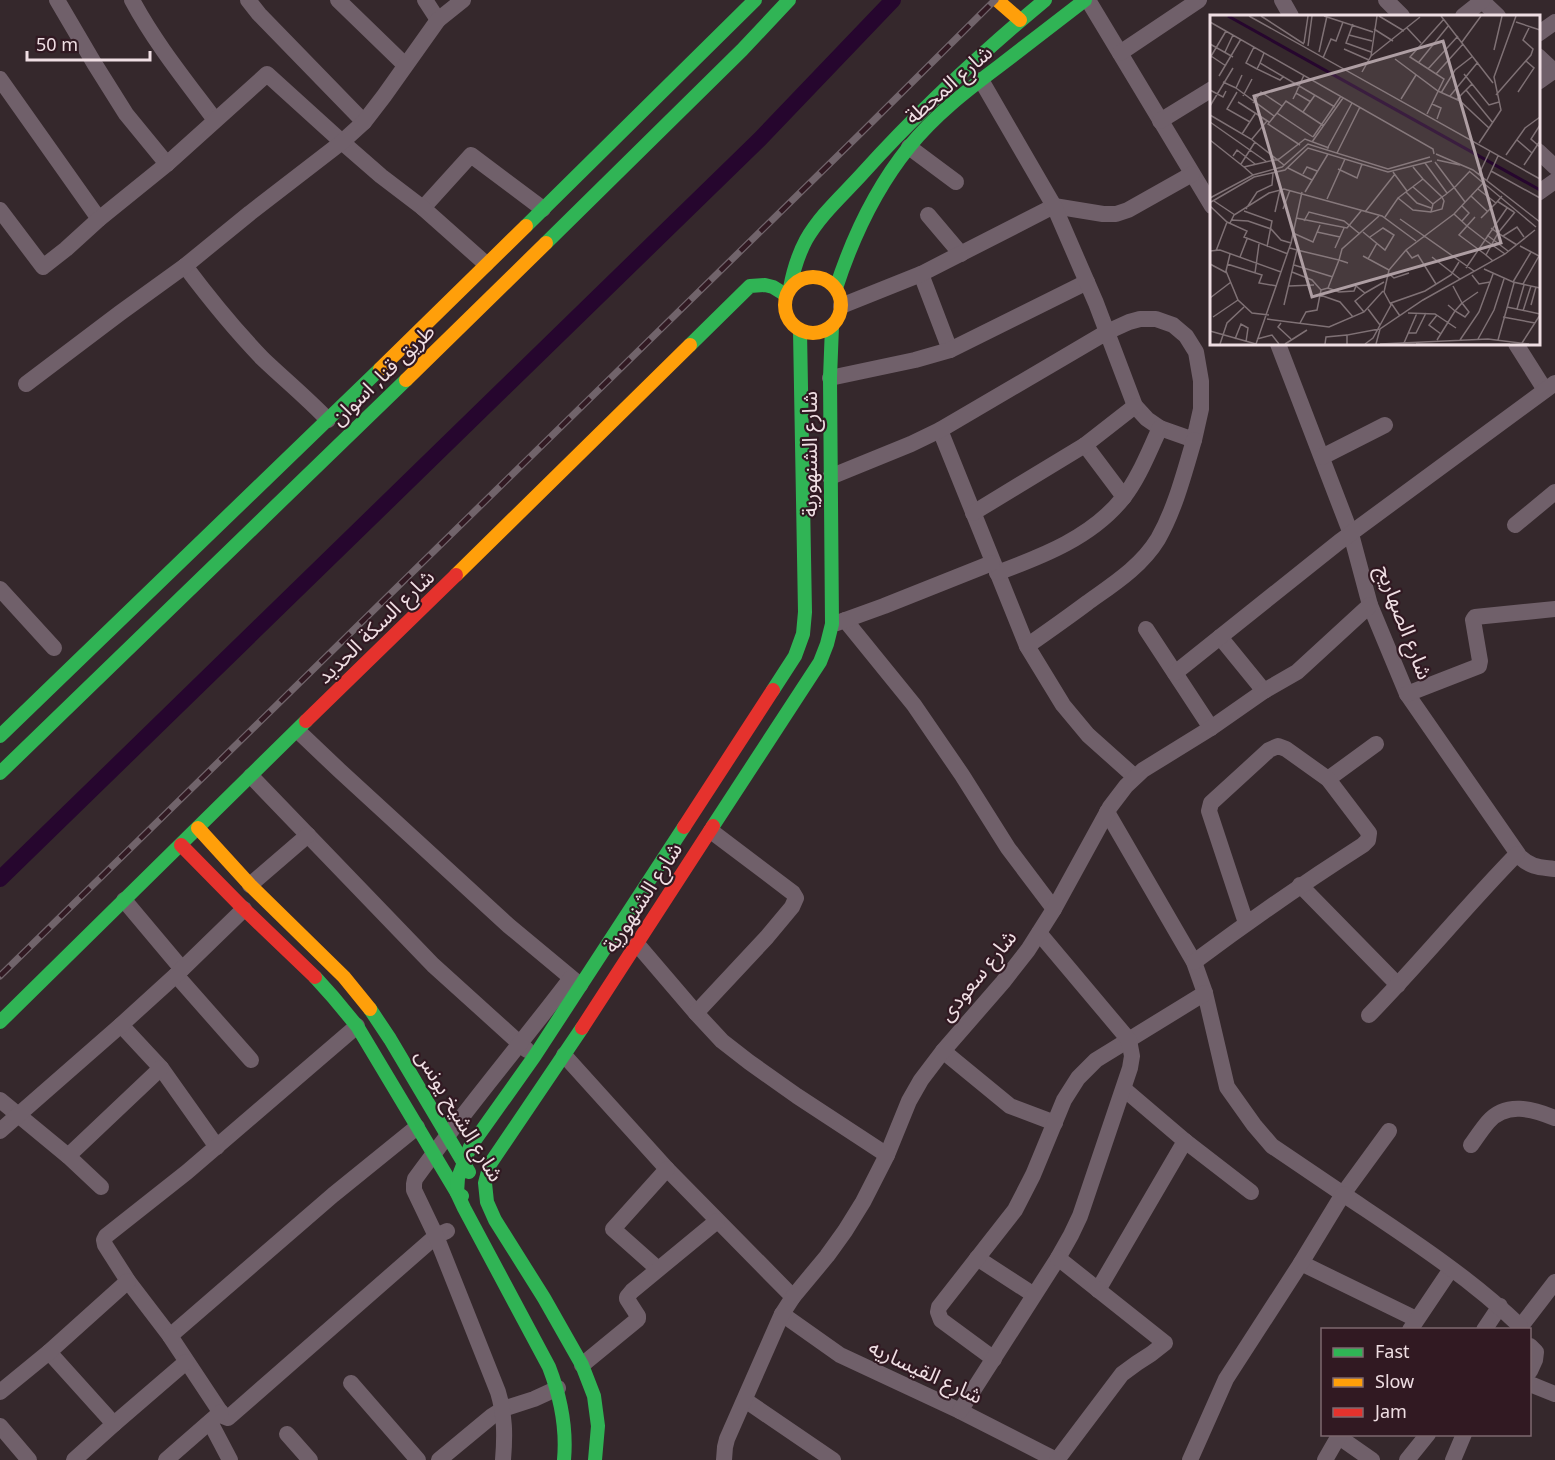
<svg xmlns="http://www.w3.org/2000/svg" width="1555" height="1460" viewBox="0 0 1555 1460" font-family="'Noto Sans','Noto Sans Arabic',sans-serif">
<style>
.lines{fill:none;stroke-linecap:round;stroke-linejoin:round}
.canal{stroke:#26062e;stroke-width:16}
.street{stroke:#70606a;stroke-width:16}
.fast{stroke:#30b455;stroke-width:14}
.slow{stroke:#ff9f0a;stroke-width:14}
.jam{stroke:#e5322d;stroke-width:14}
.rail-casing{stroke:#71646b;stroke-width:7}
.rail{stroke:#311922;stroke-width:4.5;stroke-dasharray:14;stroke-linecap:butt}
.labels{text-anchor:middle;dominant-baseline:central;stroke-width:4.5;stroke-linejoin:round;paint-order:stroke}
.street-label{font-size:21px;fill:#efdee3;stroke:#311922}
.inset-river{fill:none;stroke:#26062e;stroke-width:3}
.inset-road{fill:none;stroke:#7f7175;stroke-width:1.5}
.view{fill:#ae9ea3;fill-opacity:0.15;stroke:#ae9ea3;stroke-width:3}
.inset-edge{fill:none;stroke:#efdee3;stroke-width:3}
</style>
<rect width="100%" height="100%" fill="#35282c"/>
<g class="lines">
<!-- canal -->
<path class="canal" d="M 0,879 L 760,139 L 893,0"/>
<!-- street -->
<g class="street">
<path d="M 57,0 L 94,63 L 126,114 L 167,164"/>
<path d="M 132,0 C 155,43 186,81 215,120"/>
<path d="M 248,0 L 259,14 L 364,122"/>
<path d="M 338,0 L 405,65"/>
<path d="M 425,0 L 438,20"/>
<path d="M 1088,0 L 1212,206"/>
<path d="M 1282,0 L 1291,16"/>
<path d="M 1386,0 L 1402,16"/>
<path d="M 1483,0 L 1482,1 L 1498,16"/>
<path d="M 1463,16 L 1482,1 L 1481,0"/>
<path d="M 1538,34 L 1555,22"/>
<path d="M 1120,53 L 1199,0"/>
<path d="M 1538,56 L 1555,72"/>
<path d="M 0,79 L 99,219"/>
<path d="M 1538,82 L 1555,70"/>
<path d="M 1160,121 L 1212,89"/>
<path d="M 909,147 L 956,182"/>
<path d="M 1538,151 L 1555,167"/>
<path d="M 1538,193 L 1555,181"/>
<path d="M 423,208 L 471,155 L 543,209"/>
<path d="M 0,210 L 43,267 L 66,249 L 99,219 L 167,164 L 267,74 L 342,142 L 381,176 L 423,208 L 486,264"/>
<path d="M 928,215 L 961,254"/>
<path d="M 185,266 C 209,298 235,330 263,359 C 284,379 307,398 328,420"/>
<path d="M 921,274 L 950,350"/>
<path d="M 841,306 L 921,274 L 1054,206 L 1103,214 L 1116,214 L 1128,210 L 1192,174"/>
<path d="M 1278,344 L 1351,534 L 1370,605 L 1407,694 L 1520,857 C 1532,868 1540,867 1555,869"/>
<path d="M 1516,344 L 1545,390"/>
<path d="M 830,378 L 915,360 L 950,350 L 1087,282"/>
<path d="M 26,384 L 120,313 L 185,266 L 250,213 L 342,142 L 364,122 L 384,96 L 438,20 L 463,0"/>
<path d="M 940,430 L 1027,646"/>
<path d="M 1085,445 L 1124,497"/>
<path d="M 1322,457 L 1385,425"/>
<path d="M 830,477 L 911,444 L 940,430 L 1107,332 L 1129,322 L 1140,319 L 1156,319 L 1173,325 L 1186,336 L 1196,352 L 1201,381 L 1201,409 L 1194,440 L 1160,428 L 1147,419 L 1135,406 L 1096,303 L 1054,206 L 981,80"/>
<path d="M 973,513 L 1085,445 L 1135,406"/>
<path d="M 1515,525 L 1555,492"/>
<path d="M 997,573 C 1043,556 1092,537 1123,498 C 1139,478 1149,451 1160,428"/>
<path d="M 0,589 L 54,648"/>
<path d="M 845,620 L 914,705 L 962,775 L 1008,848 L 1054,909"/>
<path d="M 837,623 L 884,606 L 992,563"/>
<path d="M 1146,629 L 1211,728"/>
<path d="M 1220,637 L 1264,691"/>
<path d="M 1175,673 L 1339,542 L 1555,383"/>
<path d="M 1407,694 L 1479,666 L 1480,661 L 1473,620 L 1475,617 L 1555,609"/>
<path d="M 298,731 L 339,770 L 509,926 L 580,985"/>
<path d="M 251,776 L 433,965 L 527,1050"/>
<path d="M 1135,777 L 1088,735 L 1063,705 L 1027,646 C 1047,632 1067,618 1087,603 C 1112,585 1141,567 1158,539 C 1175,509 1184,474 1194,440"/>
<path d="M 1328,779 L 1376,744"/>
<path d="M 1107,812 L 1194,962 L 1205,993 L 1227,1087 L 1254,1125 L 1272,1146 L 1343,1194 L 1389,1131"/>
<path d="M 250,885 L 308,835"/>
<path d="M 1300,885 L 1398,985"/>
<path d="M 124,900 L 182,969"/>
<path d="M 637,944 L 696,1013 L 722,1041 L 749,1062 L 797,1096 L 887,1155"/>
<path d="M 1194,962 C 1249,921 1305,882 1363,845 L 1368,840 L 1369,833 L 1328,779 L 1286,749 L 1278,746 L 1269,750 L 1211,803 L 1209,811 L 1246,923"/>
<path d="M 176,975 L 251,1060"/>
<path d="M 696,1013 L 767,937 L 792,907 L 796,898 L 793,893 L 711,831"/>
<path d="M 1369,1015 C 1420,963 1466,906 1517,854"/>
<path d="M 121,1025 L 161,1068 L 217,1147"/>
<path d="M 357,1026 L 187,1172 L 106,1236 L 104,1240 L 105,1245 L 128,1281 L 170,1336 L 333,1195 L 417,1127"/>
<path d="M 943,1051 L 1010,1106 L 1055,1123"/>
<path d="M 564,1055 L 667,1169 L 793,1297"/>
<path d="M 1124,1089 L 1185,1141 L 1251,1192"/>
<path d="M 0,1100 L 68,1156"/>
<path d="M 0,1131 L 121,1025 L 176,975 L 244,909"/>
<path d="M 1471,1145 C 1476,1138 1482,1129 1488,1122 C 1506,1101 1533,1109 1555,1118"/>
<path d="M 101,1187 L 68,1156 L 161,1068"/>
<path d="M 977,1258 L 1034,1295"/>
<path d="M 1301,1263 L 1416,1319"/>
<path d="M 658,1269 L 613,1229 L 667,1169"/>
<path d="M 1098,1290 L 1185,1141"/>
<path d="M 782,1314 L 840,1355 L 960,1411 L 1056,1460"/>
<path d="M 1410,1330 L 1451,1269"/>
<path d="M 1484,1330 L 1500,1306"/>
<path d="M 1518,1330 L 1555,1282"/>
<path d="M 170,1336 L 223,1416 L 228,1418 L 436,1236 L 447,1231"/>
<path d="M 1530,1346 L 1536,1352 L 1535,1360 L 1530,1371"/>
<path d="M 49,1352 L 114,1424"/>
<path d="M 994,1359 L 941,1320 L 938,1312 L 939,1307 L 1015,1210 L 1033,1175 L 1064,1100 L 1078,1078 L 1096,1060 L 1205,993"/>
<path d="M 582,1365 L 638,1319 L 638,1316 L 627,1299 L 627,1297 L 632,1291 L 717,1221"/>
<path d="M 351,1383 L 418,1460"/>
<path d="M 1530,1384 L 1555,1394"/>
<path d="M 0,1392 L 49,1352 L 128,1281"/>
<path d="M 745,1400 L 833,1460"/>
<path d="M 960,1411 L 1058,1258 L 1071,1235 L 1080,1216 L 1130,1068 L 1132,1056 L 1129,1040 L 1039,933"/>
<path d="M 210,1422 L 230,1460"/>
<path d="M 0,1426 L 29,1460"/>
<path d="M 287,1434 L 310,1460"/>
<path d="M 1339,1437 L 1372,1460"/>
<path d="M 74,1460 L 114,1424 L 186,1362"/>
<path d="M 166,1460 L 221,1412"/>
<path d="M 439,1460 L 492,1416 L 503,1409 L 534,1399 L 558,1388"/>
<path d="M 503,1460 C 505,1436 505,1415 498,1392 L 436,1236 L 414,1190 L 414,1184 L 415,1179 C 465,1110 520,1045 571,978"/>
<path d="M 724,1460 L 725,1447 L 727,1439 L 782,1314 L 793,1297 L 827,1256 L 845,1231 L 863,1202 L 887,1155 L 909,1101 L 921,1080 L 943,1051 L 1003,982 L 1028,950 L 1054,909 L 1110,807 L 1126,786 L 1143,770 L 1211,728 L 1264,691 L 1297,672 L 1370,605"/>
<path d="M 1057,1460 L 1122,1374 L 1137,1363 L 1151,1354 L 1165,1343 L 1058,1258"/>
<path d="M 1190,1460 L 1226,1379 L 1301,1263 L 1343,1194 C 1404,1235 1467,1275 1520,1326"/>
<path d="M 1325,1460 L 1340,1434"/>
<path d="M 1407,1460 L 1428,1434"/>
<path d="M 1453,1460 L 1464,1434"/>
</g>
<!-- fast -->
<g class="fast">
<path d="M 526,226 L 755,0"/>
<path d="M 546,243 L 742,50 L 789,0"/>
<path d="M 790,288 C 793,272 798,255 806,240 C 820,215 843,195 862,174 C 919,111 980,54 1045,0"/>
<path d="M 836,288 C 853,236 875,189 909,147 C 935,115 966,91 998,67 C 1027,45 1056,22 1085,0"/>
<path d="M 690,345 L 750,286 L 765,285 L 773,287 L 786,295"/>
<path d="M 773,690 L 795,656 L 803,634 L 805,612 L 800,331"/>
<path d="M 0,736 L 380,369"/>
<path d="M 0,773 L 406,380"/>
<path d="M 713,826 L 820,662 L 827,644 L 832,624 L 830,378 L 832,326"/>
<path d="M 315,977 L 333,997 L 357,1026 L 457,1193 L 462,1196"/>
<path d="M 370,1009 L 390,1039 L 469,1172"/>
<path d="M 0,1022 L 306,721"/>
<path d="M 582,1028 L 490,1164 L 485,1183 L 487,1202 L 495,1220 L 544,1298 L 582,1365 L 594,1396 L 598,1426 L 595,1460"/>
<path d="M 564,1460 C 567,1427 561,1398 549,1367 L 464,1208 L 457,1193 L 458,1178 L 470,1147 L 534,1057 L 684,827"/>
</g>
<!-- slow -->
<g class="slow">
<path d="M 997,0 L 1020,20"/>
<circle cx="813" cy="305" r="28"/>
<path d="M 380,369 L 526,226"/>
<path d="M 406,380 L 546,243"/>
<path d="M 456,575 L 690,345"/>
<path d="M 198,828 L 250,885 L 344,977 L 370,1009"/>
</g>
<!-- jam -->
<g class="jam">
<path d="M 306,721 L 456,575"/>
<path d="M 684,827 L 773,690"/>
<path d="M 181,845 L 243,908 L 315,977"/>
<path d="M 582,1028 L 713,826"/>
</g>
<!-- rail casing -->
<g class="rail-casing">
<path id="rail" d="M 0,976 L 862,132 L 995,0"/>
</g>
<!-- rail -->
<use href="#rail" class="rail"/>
</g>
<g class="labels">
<!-- street labels -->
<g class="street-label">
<text transform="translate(948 84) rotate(-41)">شارع المحطة</text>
<text transform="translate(382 374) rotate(-44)">طريق قنا, اسوان</text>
<text transform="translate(809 454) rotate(-90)">شارع الشنهورية</text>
<text transform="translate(1405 622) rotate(69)">شارع الصهاريج</text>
<text transform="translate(375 626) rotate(-44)">شارع السكة الحديد</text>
<text transform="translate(642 897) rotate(-57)">شارع الشنهورية</text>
<text transform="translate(977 975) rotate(-51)">شارع سعودى</text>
<text transform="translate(460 1115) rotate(59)">شارع الشيخ يونس</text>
<text transform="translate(926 1371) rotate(25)">شارع القيساريه</text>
</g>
</g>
<!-- overview -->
<g transform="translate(1210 15)">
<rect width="330" height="330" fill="#35282c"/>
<path class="inset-river" d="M 18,1 L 330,175"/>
<path class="inset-road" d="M 39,1 L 330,164M 51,1 L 94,29M 114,1 L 163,17M 169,1 L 194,16M 231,1 L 283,68M 0,7 L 223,134 L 224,139M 306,7 L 330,15M 143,9 L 136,28 L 161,37M 197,13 L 211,28M 164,14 L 183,26M 139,20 L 162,26M 252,27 L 271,1M 94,28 L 98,1M 0,29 L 23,42M 98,31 L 102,1M 44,32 L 36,48 L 47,54M 134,34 L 159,45M 284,35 L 292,1M 15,37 L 23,20M 109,37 L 117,1M 54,38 L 50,48 L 125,92M 1,41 L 16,51M 161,41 L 210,2M 0,43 L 16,16M 113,43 L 121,24 L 126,26 L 133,7M 185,44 L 228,76 L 250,86 L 279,113M 209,47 L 239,10M 50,48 L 47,54 L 70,65 L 74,61M 218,54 L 248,21M 152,57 L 161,41 L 167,1M 226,59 L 253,29M 254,59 L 279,90 L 289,87M 9,61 L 31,24M 13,67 L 26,73 L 32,60M 26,73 L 64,101M 0,75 L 13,82 L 16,76M 256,75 L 283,108M 27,77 L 17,94 L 40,107M 308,77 L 324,53 L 316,46M 86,78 L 94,60M 231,78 L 245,55 L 263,41M 286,80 L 321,40 L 323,34 L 313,25 L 319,13M 33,81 L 42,64M 240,81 L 268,47M 83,84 L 86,78 L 101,87M 191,84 L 206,60M 247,84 L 262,69M 28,87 L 59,107M 43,88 L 51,77 L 72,91M 222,89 L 231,93 L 227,104M 0,91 L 23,53M 93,97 L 105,80M 67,98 L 58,109 L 90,130M 217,99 L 234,64 L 200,42 L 234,4M 0,100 L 41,124 L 74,150M 0,107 L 57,147M 330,110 L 321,124 L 330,132M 32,119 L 45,99M 103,122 L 67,98 L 76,86 L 114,111M 103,122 L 131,81M 42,124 L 57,106M 0,125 L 34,152M 307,125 L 322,138M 102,127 L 133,83M 269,128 L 291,95 L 284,62 L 306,1M 117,134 L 142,88M 127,138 L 150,92M 226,139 L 263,155 L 330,207M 296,140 L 315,113 L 330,102M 23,141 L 27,135 L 45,149M 227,145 L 250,150M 225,147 L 255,187M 215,148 L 237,178M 31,149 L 45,127M 314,150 L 330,126M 203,152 L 213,164 L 232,182 L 234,186 L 232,194 L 221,197 L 223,189 L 232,182 L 235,180 L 246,171 L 260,156M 78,153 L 102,165M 128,154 L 147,163 L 152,149M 259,156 L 326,212M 281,156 L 330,183M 183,157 L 197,176M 93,159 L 97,152 L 107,156M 269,159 L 280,136M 43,160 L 34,152 L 69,144 L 95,124 L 119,133M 277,165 L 288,141M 203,172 L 223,189M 268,174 L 286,188 L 292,181M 95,177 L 118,139M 196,177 L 207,188 L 221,193M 261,181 L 277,196M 0,183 L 43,160 L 72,152 L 98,129 L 178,154 L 220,142M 188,183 L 213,164M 117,184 L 135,144M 4,186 L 25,200M 287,186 L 304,197M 1,187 L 44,162 L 75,155 L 98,133 L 178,157 L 222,146M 0,191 L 17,207 L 37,216 L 34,222 L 78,239M 252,191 L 259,198 L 252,206M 36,194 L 47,177 L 62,170 L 63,158M 73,194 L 80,175M 34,196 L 62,206 L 57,232M 65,197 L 70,175M 155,197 L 185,159M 244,199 L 257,211 L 249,220 L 276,240M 175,202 L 188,183 L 203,195 L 221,197M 265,202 L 257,211 L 275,225 L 297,193M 86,203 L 137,213 L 151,196M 271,203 L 286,188M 190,204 L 264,256M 21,205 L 38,206 L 61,214 L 71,225 L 81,228M 94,206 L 99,197 L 134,206 L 150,219M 20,208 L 24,200 L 59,178 L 74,174 L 172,201 L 206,226M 281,213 L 288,218 L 305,197M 107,217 L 130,222M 153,217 L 175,235 L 184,220 L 173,213 L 160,222M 83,218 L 103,227 L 110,210M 277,220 L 298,236M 293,221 L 307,212 L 314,222M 310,231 L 329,241M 125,233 L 134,213M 87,235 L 129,245 L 118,273 L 111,275M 196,235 L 202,243 L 208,240 L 226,269M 0,236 L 10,235 L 71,257M 6,236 L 17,207M 20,239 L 16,256 L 28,285 L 42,298 L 59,300M 153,241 L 179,255M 30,242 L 37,224M 222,242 L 250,264M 158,244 L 167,228M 283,246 L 276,240 L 288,218 L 307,230M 138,248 L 129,245 L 132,234 L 169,201M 0,249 L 17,258M 17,249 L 52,260 L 49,268 L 67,271M 84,250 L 123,262M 256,253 L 275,225 L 295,239M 274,254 L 303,267 L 330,273M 82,257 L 102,265 L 111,275M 45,258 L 49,229M 179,259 L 184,263 L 199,258M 262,260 L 269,269 L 280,267M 303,267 L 321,237M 313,269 L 329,241M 79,271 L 104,270M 243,271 L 252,288 L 268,277M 118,273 L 129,277 L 144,276 L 146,271 L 155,278 L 174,267M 110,280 L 130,287 L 143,302M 0,283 L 21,267M 74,290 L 87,235 L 80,233M 321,290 L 326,272M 297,292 L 330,299M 158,294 L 170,310M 307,294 L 314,270M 313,296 L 321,271M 154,297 L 145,286 L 155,278M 198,298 L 225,299 L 246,313M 227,300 L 219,310 L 231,319M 190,301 L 181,288 L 215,276 L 241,260 L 249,247M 3,302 L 28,285M 293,302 L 325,308M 57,304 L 119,312 L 154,297 L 173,276M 71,308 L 68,312 L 81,324M 90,308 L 96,297 L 107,295 L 111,275M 0,316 L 46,329M 198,318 L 206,318 L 216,298M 25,324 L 31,309 L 38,313 L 36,327M 47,324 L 62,320 L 69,329M 268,324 L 284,295 L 294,264M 227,325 L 245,296 L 252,288 L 259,297 L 255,302 L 245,296 L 238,290M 250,325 L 269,297 L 283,259M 288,325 L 304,268M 194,328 L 207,298M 312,328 L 330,300M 10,329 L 17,308 L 34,292M 46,329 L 81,228 L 92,177M 75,329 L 97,315M 115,329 L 116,322 L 137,320M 137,329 L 137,320 L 169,314M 155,329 L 163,323 L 181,290 L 174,277 L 179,255 L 196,235 L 244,199 L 274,167M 166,329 L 170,314 L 213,285 L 295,239 L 325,215M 170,329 L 278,324 L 319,329M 206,329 L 300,329"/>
<path class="view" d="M 233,26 L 291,228 L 102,282 L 44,81 Z"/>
<rect width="330" height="330" class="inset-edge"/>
</g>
<!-- legend -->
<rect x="1321" y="1328" width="210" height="108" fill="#311922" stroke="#7d686f" stroke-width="1.5"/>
<rect x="1333" y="1348" width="30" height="9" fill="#30b455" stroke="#7d686f" stroke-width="1.5"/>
<text x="1375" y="1358" font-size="18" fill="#efdee3">Fast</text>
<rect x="1333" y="1378" width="30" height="9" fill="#ff9f0a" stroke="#7d686f" stroke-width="1.5"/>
<text x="1375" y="1388" font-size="18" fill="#efdee3">Slow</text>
<rect x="1333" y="1408" width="30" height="9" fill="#e5322d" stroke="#7d686f" stroke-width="1.5"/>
<text x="1375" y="1418" font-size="18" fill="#efdee3">Jam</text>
<!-- scale -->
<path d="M27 51v9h123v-9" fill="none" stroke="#efdee3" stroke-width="3"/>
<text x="36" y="51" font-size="18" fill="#efdee3" stroke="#311922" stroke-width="4.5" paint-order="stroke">50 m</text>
</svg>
